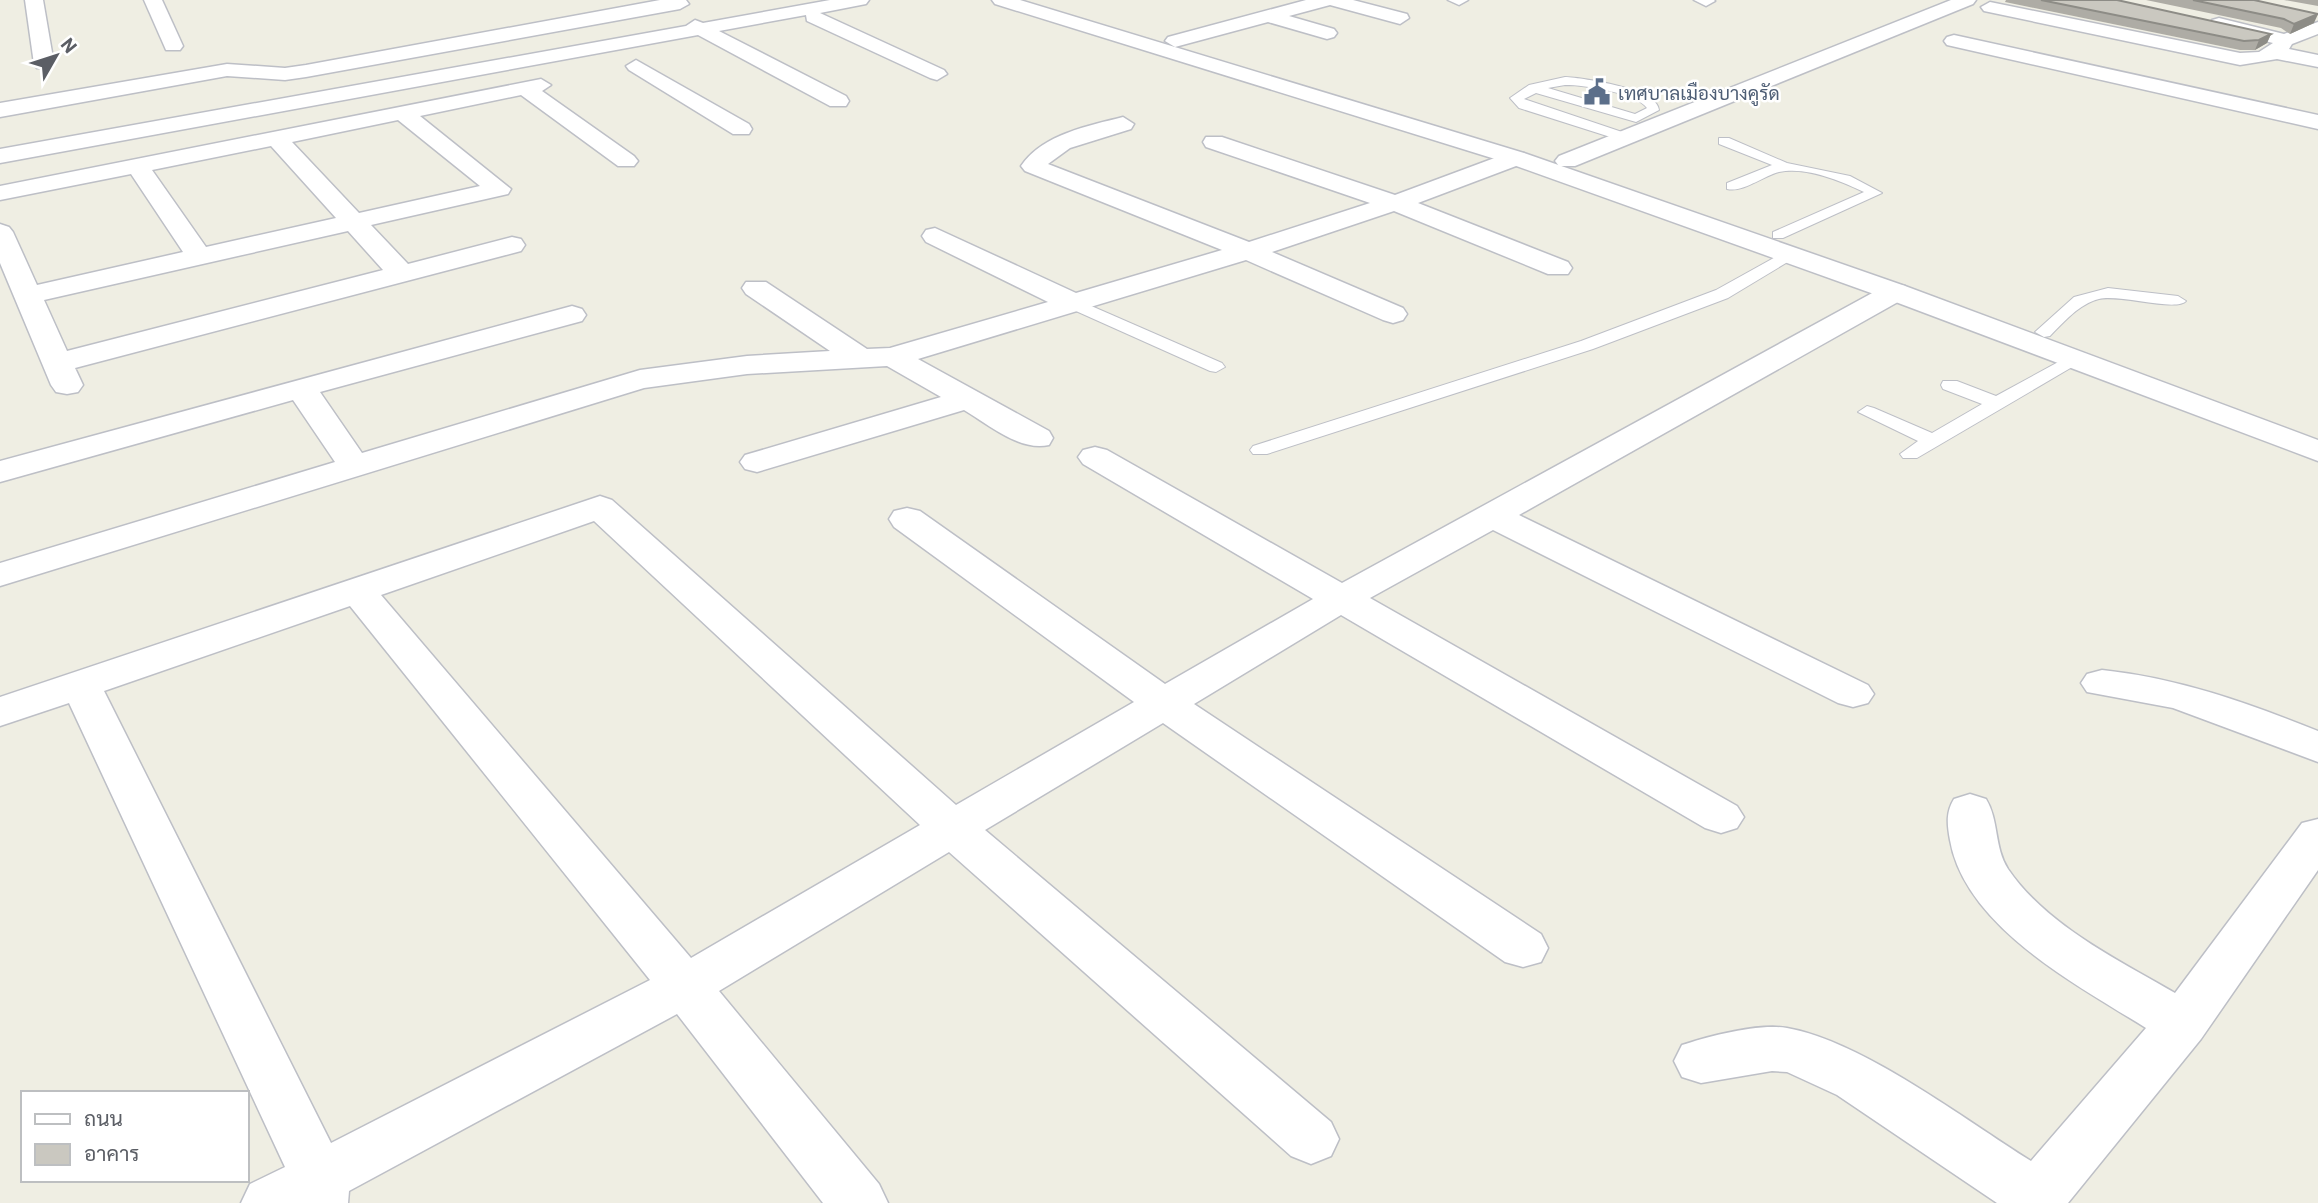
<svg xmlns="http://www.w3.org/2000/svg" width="2318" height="1203" viewBox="0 0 2318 1203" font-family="Barlow,Sarabun,sans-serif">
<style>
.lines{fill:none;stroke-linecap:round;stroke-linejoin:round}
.service-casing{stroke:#bdbfc6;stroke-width:2}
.minor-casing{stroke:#bdbfc6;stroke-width:3}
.tertiary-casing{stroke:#bdbfc6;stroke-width:3}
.service{fill:#fff;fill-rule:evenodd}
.minor{fill:#fff;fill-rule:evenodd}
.tertiary{fill:#fff;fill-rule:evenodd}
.wall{fill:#aeaca5}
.shaded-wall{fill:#8d8c86}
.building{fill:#cac8c0;stroke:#8d8c86;stroke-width:2}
.labels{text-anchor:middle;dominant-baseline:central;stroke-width:5;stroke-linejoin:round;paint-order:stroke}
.far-service-label{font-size:19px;fill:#4e5e75;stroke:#fff;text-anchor:start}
</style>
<rect width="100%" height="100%" fill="#efeee3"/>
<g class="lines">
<!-- service casing -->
<g class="service-casing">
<g id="service">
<path d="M 1565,77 C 1584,78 1658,89 1659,110 L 1636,122 L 1536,93 L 1524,99 L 1631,135 L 1633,138 L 1626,142 L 1519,108 L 1510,98 L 1529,85 ZM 1565,85 C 1585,85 1636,93 1647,108 L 1635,114 L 1548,88 Z"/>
<path d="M 1719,138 L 1729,138 L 1787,163 L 1850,176 L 1882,193 L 1783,238 L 1773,238 L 1773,232 L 1864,192 C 1841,181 1806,166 1779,172 C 1763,176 1743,193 1727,189 L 1727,183 L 1772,165 L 1719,144 Z"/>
<path d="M 1790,249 L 1796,251 L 1796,257 L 1728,298 L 1593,349 L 1267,454 L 1253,454 L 1250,450 L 1253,446 L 1581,341 L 1716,290 Z"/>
<path d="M 2108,288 L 2178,296 L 2186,301 C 2176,312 2120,294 2099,299 C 2079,304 2064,322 2050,336 L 2044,337 L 2035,332 L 2074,297 Z"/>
<path d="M 1073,298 L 1222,363 L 1225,367 L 1216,372 L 1210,371 L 1067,307 L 1065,303 L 1067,299 Z"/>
<path d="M 2073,354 L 2079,355 L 2082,359 L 2079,363 L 1917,458 L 1903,458 L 1900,454 L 1918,441 L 1858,412 L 1867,406 L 1874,408 L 1932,433 L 1982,404 L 1943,389 L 1941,385 L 1943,381 L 1957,381 L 1996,396 Z"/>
</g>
</g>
<!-- minor casing -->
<g class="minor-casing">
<g id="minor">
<path d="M 25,0 L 43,0 L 54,64 L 51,68 L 37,68 L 34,64 Z"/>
<path d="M 144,0 L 162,0 L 183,46 L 180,50 L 166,50 Z"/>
<path d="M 660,0 L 686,0 L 689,4 L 680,9 L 306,77 L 285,80 L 227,76 L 0,117 L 0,103 L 227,64 L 285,68 L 306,65 Z"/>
<path d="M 830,0 L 869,0 L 866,4 L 820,13 L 944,70 L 947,74 L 937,80 L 930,78 L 807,21 L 806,15 L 719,31 L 846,96 L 849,101 L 846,106 L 830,106 L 698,35 L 0,163 L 0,149 L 686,26 L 695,20 L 703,23 Z"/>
<path d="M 1306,0 L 1353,0 L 1407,14 L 1409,18 L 1400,24 L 1330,5 L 1289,16 L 1334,29 L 1337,33 L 1334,37 L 1327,39 L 1268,22 L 1175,47 L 1165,41 L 1168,37 Z"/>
<path d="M 1448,0 L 1468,0 L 1459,5 Z"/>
<path d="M 1694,0 L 1714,0 L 1715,1 L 1706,6 Z"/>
<path d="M 1951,0 L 1976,0 L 1973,4 L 1575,166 L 1559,166 L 1555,161 L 1559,156 Z"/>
<path d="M 1990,2 L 2240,53 L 2259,52 L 2273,43 L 2212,28 L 2210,24 L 2212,20 L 2219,18 L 2284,34 L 2318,22 L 2318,34 L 2292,44 L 2289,49 L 2318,55 L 2318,67 L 2277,59 L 2240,65 L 1984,11 L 1981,7 Z"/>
<path d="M 1954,35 L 2318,115 L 2318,129 L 1947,45 L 1944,41 L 1947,37 Z"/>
<path d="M 636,60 L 749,124 L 752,129 L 749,134 L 733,134 L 629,70 L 626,66 Z"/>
<path d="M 541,79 L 551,85 L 542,91 L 634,156 L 638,161 L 634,166 L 618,166 L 521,95 L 420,116 L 511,189 L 508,194 L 371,225 L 408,264 L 512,237 L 521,239 L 525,245 L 521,251 L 75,368 L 83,385 L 78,392 L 67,394 L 56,392 L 51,385 L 0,263 L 0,224 L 9,227 L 13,232 L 37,285 L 183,252 L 131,174 L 0,200 L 0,186 ZM 398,120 L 480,186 L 359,213 L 292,142 ZM 271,146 L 336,218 L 206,247 L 152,170 ZM 348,231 L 383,270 L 67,351 L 44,300 Z"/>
<path d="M 1123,117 L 1134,124 L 1131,129 L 1070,148 L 1048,164 L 1249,242 L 1370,203 L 1206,147 L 1203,142 L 1206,137 L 1222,137 L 1395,195 L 1508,153 L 1524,153 L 1528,158 L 1524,163 L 1418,203 L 1568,262 L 1572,268 L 1568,274 L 1548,274 L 1394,211 L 1272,252 L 1403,308 L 1407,314 L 1403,320 L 1393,323 L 1383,320 L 1246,260 L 918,359 L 1049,431 L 1053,438 L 1049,445 C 1020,452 988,424 964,410 L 757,472 L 745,469 L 740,462 L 745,455 L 941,397 L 887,366 L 747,374 L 644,388 L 0,586 L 0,563 L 335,462 L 293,400 L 0,482 L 0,461 L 572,306 L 582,309 L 586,315 L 582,321 L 320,392 L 362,453 L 640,370 L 747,356 L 830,351 L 746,294 L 742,288 L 746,282 L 766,282 L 867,349 L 890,348 L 1048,302 L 926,242 L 922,236 L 926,230 L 935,228 L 1076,293 L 1222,250 L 1025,171 L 1021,166 C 1043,134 1088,126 1123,117 Z"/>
<path d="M 1895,284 L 1905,286 L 1909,292 L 1905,298 L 1519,515 L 1868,685 L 1874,694 L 1868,703 L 1853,707 L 1838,703 L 1493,530 L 1370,598 L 1737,806 L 1744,817 L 1737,828 L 1721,833 L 1705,828 L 1341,615 L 1194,704 L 1541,934 L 1548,948 L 1541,962 L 1523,967 L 1505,962 L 1163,723 L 985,830 L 1331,1122 L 1339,1139 L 1331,1156 L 1311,1164 L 1291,1156 L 949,852 L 719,991 L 879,1184 L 888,1203 L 823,1203 L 677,1014 L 349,1191 L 348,1203 L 241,1203 L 250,1184 L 285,1167 L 69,703 L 0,726 L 0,697 L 600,496 L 612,500 L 956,805 L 1134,702 L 894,527 L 889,519 L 894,511 L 907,508 L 920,511 L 1165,684 L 1313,599 L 1083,464 L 1078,457 L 1083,450 L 1095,447 L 1107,450 L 1342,583 L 1885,286 ZM 594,521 L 920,825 L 691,958 L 381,595 ZM 350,606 L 650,980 L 331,1143 L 104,691 Z"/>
<path d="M 2102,670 C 2178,678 2248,703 2318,731 L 2318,762 L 2173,708 L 2087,692 L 2081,683 L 2087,674 Z"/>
<path d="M 1970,794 L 1986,799 C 1999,820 1994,847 2008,869 C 2046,925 2118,960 2175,993 L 2302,823 L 2318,819 L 2318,870 L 2201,1039 L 2068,1203 L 1997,1203 L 1837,1095 L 1787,1072 L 1772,1071 L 1701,1083 L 1682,1077 L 1674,1061 L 1682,1045 C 1709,1036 1759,1023 1787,1028 C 1862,1041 1965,1120 2031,1161 L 2146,1028 C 2079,986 1965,927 1950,840 C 1947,824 1946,812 1954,799 Z"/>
</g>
</g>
<!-- tertiary casing -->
<g class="tertiary-casing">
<path id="tertiary" d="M 992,0 L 1020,0 L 1524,153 L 1905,286 L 2318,440 L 2318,461 L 1885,298 L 1508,163 L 995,4 Z"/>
</g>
<!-- service -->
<use href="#service" class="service"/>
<!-- minor -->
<use href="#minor" class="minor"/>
<!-- tertiary -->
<use href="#tertiary" class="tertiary"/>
</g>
<!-- wall -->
<g class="wall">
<path d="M 2006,0 L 2117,0 L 2271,34 L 2267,43 L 2255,50 L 2240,50 L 2005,2 Z"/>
<path d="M 2146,0 L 2254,0 L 2314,23 L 2290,34 L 2281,28 Z"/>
<path d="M 2284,0 L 2318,0 L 2318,6 Z"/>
</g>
<!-- shaded-wall -->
<g class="shaded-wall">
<path d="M 2318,14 L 2314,23 L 2290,34 L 2294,24 Z"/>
<path d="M 2271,34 L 2267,43 L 2255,50 L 2259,40 Z"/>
</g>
<!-- building -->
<g class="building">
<path d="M 2041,0 L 2117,0 L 2271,34 L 2259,40 L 2244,41 Z"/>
<path d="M 2193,0 L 2254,0 L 2318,14 L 2294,24 L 2284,19 Z"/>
</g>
<!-- icons -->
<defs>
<g id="civic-bare" transform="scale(2.1)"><path d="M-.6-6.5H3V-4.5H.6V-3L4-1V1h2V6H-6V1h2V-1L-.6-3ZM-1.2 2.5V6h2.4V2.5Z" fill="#5c6f8a" stroke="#fff" stroke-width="2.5" paint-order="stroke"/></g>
</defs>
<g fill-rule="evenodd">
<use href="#civic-bare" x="1597" y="92"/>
</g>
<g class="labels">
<!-- far-service labels -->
<g class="far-service-label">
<text x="1618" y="92">เทศบาลเมืองบางคูรัด</text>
</g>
</g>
<!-- legend -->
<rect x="21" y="1091" width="228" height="91" fill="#ffffff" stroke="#bdbfc1" stroke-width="2"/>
<rect x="35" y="1114" width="35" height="10" fill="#ffffff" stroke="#bdbfc1" stroke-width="2"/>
<text x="84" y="1126" font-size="21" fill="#5b5e65">ถนน</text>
<rect x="35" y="1144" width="35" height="21" fill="#cac8c0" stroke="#bdbfc1" stroke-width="2"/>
<text x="84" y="1161" font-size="21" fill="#5b5e65">อาคาร</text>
<!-- north arrow -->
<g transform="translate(56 56) rotate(51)" stroke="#ffffff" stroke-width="5" paint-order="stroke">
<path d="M0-5L12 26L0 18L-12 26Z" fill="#5b5e65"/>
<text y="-10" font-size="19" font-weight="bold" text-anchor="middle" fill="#5b5e65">N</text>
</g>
</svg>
